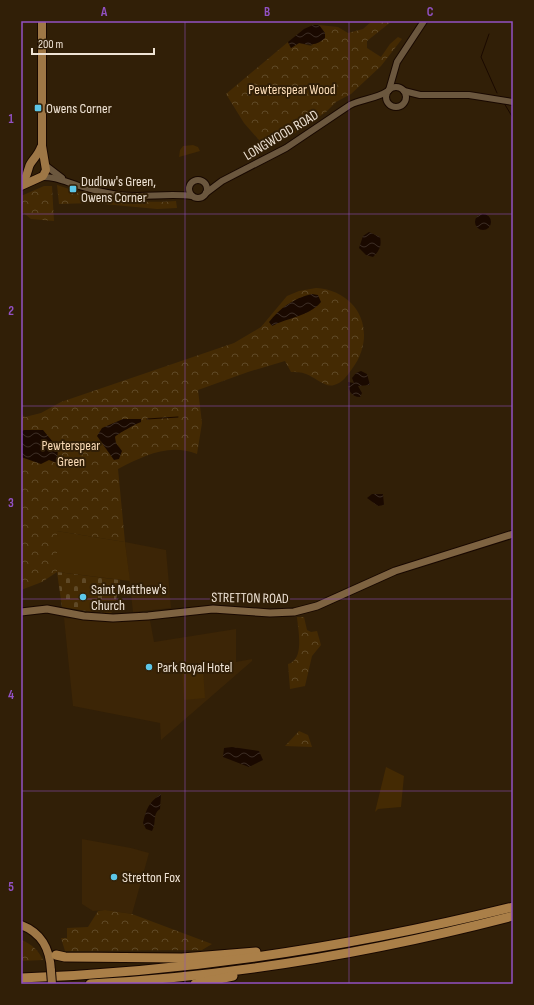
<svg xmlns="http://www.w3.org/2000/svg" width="534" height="1005" viewBox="0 0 534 1005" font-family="'Sofia Sans Condensed',sans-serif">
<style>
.built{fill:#3c2506}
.grass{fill:#442a03}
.forest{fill:url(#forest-crowns)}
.cemetery{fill:url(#cemetery-stones)}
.water{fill:url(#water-waves)}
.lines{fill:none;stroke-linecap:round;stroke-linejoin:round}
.stream{stroke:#1a0900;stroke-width:1}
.tertiary-casing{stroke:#180800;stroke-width:8}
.secondary-casing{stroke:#180800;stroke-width:9}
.trunk-casing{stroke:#180800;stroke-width:10}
.motorway-casing{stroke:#180800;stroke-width:11}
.tertiary{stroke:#6b573e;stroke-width:6}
.secondary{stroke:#7e6341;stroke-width:7}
.trunk{stroke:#9e7746;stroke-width:8}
.motorway{stroke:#aa7f48;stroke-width:9}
.trunk-bridge-casing{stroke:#180800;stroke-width:10;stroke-linecap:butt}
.trunk-bridge{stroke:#9e7746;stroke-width:8}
.grid{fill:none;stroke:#9251c3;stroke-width:1;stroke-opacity:0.55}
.poi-dot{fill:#5dc7e8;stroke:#311f07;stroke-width:1.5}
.labels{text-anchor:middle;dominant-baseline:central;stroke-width:4;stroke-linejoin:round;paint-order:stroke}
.park-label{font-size:14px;fill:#fbdcb8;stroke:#311f07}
.poi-label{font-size:14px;fill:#efe3d5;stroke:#311f07;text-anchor:start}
.street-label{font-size:14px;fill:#efe3d5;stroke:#311f07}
.neatline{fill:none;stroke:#9251c3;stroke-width:1.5}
.grid-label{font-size:13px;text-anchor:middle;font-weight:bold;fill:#9251c3}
</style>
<defs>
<pattern id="forest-crowns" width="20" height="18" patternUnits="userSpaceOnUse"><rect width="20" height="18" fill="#442a03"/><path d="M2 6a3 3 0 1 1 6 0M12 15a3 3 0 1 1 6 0" fill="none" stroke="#5f4927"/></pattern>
<pattern id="cemetery-stones" width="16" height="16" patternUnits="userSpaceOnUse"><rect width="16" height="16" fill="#442a03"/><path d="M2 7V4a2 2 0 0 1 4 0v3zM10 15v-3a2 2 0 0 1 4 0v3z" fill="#5f4927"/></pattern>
<pattern id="water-waves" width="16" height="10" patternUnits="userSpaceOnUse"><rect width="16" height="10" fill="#1a0900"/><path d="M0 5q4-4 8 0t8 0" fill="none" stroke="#3c2d24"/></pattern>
</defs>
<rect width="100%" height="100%" fill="#311f07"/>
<!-- built -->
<g class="built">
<path d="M 125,542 L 166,550 L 171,608 L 133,612 Z"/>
<path d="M 64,618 L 102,620 L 150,620 L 154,642 L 236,629 L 236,662 L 252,659 L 252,661 L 161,740 L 160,723 L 73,706 Z"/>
<path d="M 82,839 L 131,848 L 149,853 L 132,914 L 105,910 L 93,911 L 82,904 Z"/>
</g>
<!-- grass -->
<g class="grass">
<path d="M 193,145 L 198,147 L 200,151 L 179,157 L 180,150 L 183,146 Z"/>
<path d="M 57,531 L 125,542 L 130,581 L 57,572 Z"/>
<path d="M 203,670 L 205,698 L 184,700 L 182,672 Z"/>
<path d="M 386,767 L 404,776 L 401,807 L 378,809 L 375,812 Z"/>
</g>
<!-- forest -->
<g class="forest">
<path d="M 372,21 L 392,21 L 367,41 L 367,48 L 381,57 L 390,44 L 398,37 L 402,39 L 381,66 L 351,94 L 336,102 L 326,112 L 288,138 L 266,148 L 244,123 L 226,94 L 288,42 L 291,48 L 299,43 L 311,46 L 325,33 L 319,25 L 338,27 L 348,33 L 363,29 Z"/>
<path d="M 57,185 C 98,199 132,204 176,201 L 177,208 L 157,209 L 93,203 L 59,204 Z"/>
<path d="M 44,186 L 52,186 L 54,221 L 31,219 L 21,211 L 21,196 Z"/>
<path d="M 316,288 C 360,291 378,334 352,369 C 347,376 342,383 334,385 C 325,388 315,377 306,374 C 301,372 296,372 291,372 L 285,361 L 248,372 L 198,390 L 202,423 L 197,454 C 168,443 144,456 118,469 L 125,542 L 57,531 L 57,572 L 42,582 L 21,590 L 21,414 L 25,417 L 41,413 L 61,402 L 234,343 L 261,327 L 287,296 L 299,291 Z"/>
<path d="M 297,617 L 304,617 L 307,630 L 311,632 L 317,631 L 321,645 L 312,656 L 305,686 L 290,689 L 288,664 C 305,660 298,630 297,617 Z"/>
<path d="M 299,731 L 308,735 L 312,747 L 285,746 Z"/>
<path d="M 105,910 L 132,914 L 212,944 L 202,950 L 65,951 L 61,938 L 67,938 L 67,928 L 88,927 L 98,911 Z"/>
<path d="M 21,940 C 32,944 38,950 43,960 L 21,961 Z"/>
</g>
<!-- cemetery -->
<path class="cemetery" d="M 57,572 L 120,580 L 114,610 L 111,613 L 87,611 L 62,607 Z"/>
<!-- water -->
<g class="water">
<path d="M 313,25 L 319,25 L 325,33 L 325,38 C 316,46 310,45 299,43 L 291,48 L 288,42 L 304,29 Z"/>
<circle cx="483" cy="222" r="8"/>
<path d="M 369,232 L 380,237 C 382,246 379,251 373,257 L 366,255 L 359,248 L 363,236 Z"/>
<path d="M 312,294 L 318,295 L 321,302 C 308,317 289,317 272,326 L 269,322 C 280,308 294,298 312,294 Z"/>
<path d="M 361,371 L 367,374 L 370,385 L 358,386 L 362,393 L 360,397 C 351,397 348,390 348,382 L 354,383 L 352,378 L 356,373 Z"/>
<path d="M 123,419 L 141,419 L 141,422 C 136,424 117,434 115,437 L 116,443 L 122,451 L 119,459 L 114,460 L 97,436 L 102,428 Z"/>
<path d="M 24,430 L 43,430 L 58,448 L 57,463 L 49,460 L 41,464 L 21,457 L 21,432 Z"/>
<path d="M 372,494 L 383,494 L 384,505 L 378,506 L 367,498 Z"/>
<path d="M 232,747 L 259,751 L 263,760 L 249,767 L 223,757 L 224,748 Z"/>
<path d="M 161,794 L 160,809 C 152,814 157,823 152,831 L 146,829 L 143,823 C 146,809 149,802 161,794 Z"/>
</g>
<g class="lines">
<!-- stream -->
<g class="stream">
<path d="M 489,34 L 481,57 L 497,93"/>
<path d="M 504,103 L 513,118"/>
<path d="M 147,419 L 178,417"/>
</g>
<!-- tertiary casing -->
<g class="tertiary-casing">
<g id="tertiary">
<circle cx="396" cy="97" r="10"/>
<path d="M 389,90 L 397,62 L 424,21"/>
<path d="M 404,91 L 420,95 L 469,95 L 513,102"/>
<path d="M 45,165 L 62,178"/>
<path d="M 40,177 C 55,176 66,182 79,186 C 92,190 105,193 118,195 C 143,198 167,193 192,196"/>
<circle cx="198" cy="189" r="9"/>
<path d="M 206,193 L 222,181 L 286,148 L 350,105 C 362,99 376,99 388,91"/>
</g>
</g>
<!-- secondary casing -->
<g class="secondary-casing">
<path id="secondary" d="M 21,612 L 47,609 L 84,616 L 113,618 L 148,616 L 213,609 L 270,613 L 294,612 L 317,606 L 395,571 L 513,534"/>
</g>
<!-- trunk casing -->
<g class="trunk-casing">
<g id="trunk">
<path d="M 21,185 C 26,179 27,174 29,167 C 30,162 38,156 41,147"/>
<path d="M 21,186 L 43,176 L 46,170 L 42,146 L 42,21"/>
<path d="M 21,925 C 42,933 50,949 51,971"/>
</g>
</g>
<!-- motorway casing -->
<g class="motorway-casing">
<g id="motorway">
<path d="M 56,955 L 65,957 L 182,958 L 256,952"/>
<path d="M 21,978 C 188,972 351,947 513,907"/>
<path d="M 90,984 C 233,976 375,952 513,916"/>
<path d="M 195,984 L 233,976"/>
</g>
</g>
<!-- tertiary -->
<use href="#tertiary" class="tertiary"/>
<!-- secondary -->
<use href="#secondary" class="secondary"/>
<!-- trunk -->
<use href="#trunk" class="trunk"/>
<!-- motorway -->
<use href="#motorway" class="motorway"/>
<!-- trunk-bridge casing -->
<g class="trunk-bridge-casing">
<path id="trunk-bridge" d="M 51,971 L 52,984"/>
</g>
<!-- trunk-bridge -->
<use href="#trunk-bridge" class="trunk-bridge"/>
</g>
<!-- grid -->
<path class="grid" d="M 185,21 L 185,984M 349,21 L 349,984M 21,214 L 513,214M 21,406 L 513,406M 21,599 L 513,599M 21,791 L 513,791"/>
<!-- markers -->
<g class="poi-dot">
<rect x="34" y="104" width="8" height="8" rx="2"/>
<rect x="69" y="185" width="8" height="8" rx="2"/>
<circle cx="83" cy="597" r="4"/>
<circle cx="149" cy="667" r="4"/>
<circle cx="114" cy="877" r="4"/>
</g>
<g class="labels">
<!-- park labels -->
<g class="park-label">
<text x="292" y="89">Pewterspear Wood</text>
<text x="71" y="445">Pewterspear<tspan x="71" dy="16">Green</tspan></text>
</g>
<!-- poi labels -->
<g class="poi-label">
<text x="46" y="108">Owens Corner</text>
<text x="81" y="181">Dudlow's Green,<tspan x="81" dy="16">Owens Corner</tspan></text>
<text x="91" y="589">Saint Matthew's<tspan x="91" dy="16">Church</tspan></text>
<text x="157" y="667">Park Royal Hotel</text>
<text x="122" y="877">Stretton Fox</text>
</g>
<!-- street labels -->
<g class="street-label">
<text transform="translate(281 135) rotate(-31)">LONGWOOD ROAD</text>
<text transform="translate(250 598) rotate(1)">STRETTON ROAD</text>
</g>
</g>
<!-- border -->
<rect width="534" height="1005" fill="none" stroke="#311f07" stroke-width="44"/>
<!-- scale -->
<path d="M32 48v6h122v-6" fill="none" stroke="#efe3d5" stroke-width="2"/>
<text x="38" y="48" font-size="12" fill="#efe3d5" stroke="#311f07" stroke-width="3" paint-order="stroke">200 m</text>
<rect x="22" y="22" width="490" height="961" class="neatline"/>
<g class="grid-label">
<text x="104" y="16">A</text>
<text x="267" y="16">B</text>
<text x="430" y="16">C</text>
<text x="11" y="123">1</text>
<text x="11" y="315">2</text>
<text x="11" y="507">3</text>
<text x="11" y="699">4</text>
<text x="11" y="891">5</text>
</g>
</svg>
